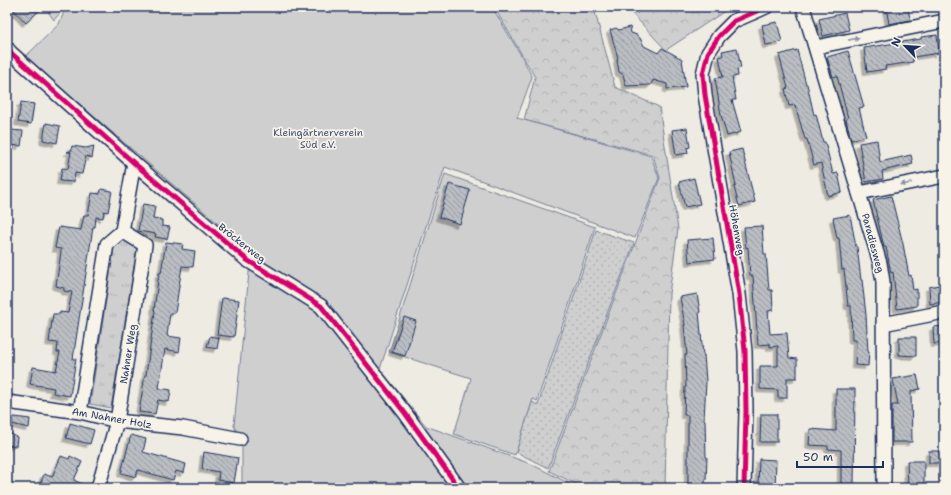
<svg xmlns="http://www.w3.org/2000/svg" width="951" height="495" viewBox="0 0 951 495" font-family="'Shantell Sans',sans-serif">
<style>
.grass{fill:url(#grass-tufts);stroke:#757f96}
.forest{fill:url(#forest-crowns);stroke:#757f96}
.park{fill:url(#park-dots);stroke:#757f96}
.garden{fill:#cfcfcf;stroke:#757f96}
.building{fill:url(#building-back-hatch);stroke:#1b2f5e;filter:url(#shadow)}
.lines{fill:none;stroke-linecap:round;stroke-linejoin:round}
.minor-casing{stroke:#1b2f5e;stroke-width:16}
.minor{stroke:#f7f3e8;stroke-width:13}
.cycleway-casing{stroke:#f7f3e8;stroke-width:8}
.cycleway{stroke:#d6006c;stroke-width:5}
.oneway{fill:#8991a3}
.labels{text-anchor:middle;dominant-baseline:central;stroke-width:3.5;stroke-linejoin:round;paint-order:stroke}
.park-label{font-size:10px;fill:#3f4f75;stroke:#f7f3e8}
.street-label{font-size:10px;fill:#1b2f5e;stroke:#f7f3e8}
</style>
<defs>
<pattern id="grass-tufts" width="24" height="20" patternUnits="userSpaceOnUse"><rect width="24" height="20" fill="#cfcfcf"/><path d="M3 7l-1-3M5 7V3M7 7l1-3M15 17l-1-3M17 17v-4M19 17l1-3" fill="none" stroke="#b1b2b4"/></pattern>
<pattern id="forest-crowns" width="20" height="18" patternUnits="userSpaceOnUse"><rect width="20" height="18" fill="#cfcfcf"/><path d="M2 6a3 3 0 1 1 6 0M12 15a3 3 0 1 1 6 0" fill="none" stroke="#b1b2b4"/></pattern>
<pattern id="park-dots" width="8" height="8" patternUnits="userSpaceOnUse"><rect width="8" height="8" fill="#cfcfcf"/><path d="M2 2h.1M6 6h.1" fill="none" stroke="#b1b2b4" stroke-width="1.8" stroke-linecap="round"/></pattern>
<pattern id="building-back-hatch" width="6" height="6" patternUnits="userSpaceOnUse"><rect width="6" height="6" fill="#babdc2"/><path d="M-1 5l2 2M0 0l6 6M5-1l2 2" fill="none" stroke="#969aa1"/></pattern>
<filter id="shadow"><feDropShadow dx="-3.5" dy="3.5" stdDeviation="0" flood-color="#0004"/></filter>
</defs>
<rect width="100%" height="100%" fill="#eeebe2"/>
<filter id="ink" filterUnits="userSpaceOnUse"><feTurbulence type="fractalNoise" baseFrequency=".025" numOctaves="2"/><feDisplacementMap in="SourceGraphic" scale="8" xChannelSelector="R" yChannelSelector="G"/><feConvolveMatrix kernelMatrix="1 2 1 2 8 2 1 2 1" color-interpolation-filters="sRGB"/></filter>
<g filter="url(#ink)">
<!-- grass -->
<path class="grass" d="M 123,240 L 137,249 L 111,408 L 90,404 L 114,248 Z"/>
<!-- forest -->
<g class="forest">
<path d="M 494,7 L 606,7 L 595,12 L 615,87 L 659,107 L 678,229 L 669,294 L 665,488 L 574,488 L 576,484 L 549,471 L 660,178 L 653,155 L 524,120 L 535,77 Z"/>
<path d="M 626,7 L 731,7 L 666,50 Z"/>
</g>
<!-- park -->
<path class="park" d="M 596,230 L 634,243 L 548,468 L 516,452 L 532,402 L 538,405 Z"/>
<!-- garden -->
<g class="garden">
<path d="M 47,7 L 65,7 L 54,20 L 46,9 Z"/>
<path d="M 66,7 L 492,7 L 522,57 L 532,77 L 517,118 L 651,156 L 659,178 L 635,238 L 445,167 L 380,369 L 426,426 L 531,464 L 570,484 L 567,488 L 242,488 L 242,443 L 234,426 L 251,252 L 25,57 L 59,24 Z"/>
<path d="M 445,174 L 595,227 L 537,401 L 533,399 L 515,455 L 454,434 L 471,378 L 389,352 Z"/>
</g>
<!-- building -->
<g class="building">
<path d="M 11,7 L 43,7 L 26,23 Z"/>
<path d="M 886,7 L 908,7 L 910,20 L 889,24 Z"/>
<path d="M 845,13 L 849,30 L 823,36 L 819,19 Z"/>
<path d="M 777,22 L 782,42 L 766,45 L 762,25 Z"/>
<path d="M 630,27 L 631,33 L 637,35 L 640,38 L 644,46 L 658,53 L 662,48 L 682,59 L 686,87 L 667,89 L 667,84 L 653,80 L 651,85 L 626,86 L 623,74 L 619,72 L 617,60 L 618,58 L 610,30 L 616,28 L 619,30 Z"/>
<path d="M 937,35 L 939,53 L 913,57 L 913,62 L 885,66 L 886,69 L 867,72 L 864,48 L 921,39 L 921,37 Z"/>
<path d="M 737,48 L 741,68 L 737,69 L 738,76 L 732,77 L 736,100 L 732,100 L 741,132 L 727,136 L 721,115 L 715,78 L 723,77 L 719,57 L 723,56 L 722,51 Z"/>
<path d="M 797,50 L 806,84 L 807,84 L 814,115 L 816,114 L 823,142 L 825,142 L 833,174 L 838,173 L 842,192 L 828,196 L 821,163 L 814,165 L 807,139 L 805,139 L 795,105 L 789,106 L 785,89 L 788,88 L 779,55 Z"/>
<path d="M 848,51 L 864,107 L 859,108 L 866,136 L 851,140 L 846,119 L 848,118 L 837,76 L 833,77 L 827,57 Z"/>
<path d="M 21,102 L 34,104 L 31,124 L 18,122 Z"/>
<path d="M 46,123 L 60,126 L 57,143 L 43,140 Z"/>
<path d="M 687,128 L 690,147 L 687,148 L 688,153 L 676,155 L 672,130 Z"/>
<path d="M 10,130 L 23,131 L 21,146 L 9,145 Z"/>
<path d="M 877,140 L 880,162 L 911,155 L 913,164 L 882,171 L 883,179 L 866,182 L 859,143 Z"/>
<path d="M 72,146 L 86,148 L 94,146 L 92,158 L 86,156 L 82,174 L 75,173 L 74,182 L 60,181 L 62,168 L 68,169 L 71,152 L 67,152 L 71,151 Z"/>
<path d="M 742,149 L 755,202 L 739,206 L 734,187 L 736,186 L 729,152 Z"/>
<path d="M 694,178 L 700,204 L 685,207 L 679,182 Z"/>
<path d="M 449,184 L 470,190 L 460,224 L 439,217 Z"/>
<path d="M 101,189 L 112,191 L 108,212 L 104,211 L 103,218 L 96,217 L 95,227 L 93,227 L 73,359 L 76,359 L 70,396 L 53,393 L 54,388 L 30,384 L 33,367 L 56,371 L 60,352 L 57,352 L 58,343 L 49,342 L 53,314 L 60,314 L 60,312 L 68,313 L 72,292 L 64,291 L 64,288 L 56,286 L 61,252 L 61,249 L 55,248 L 59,227 L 81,230 L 84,215 L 88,215 L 92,193 L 100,194 Z"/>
<path d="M 891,196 L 903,244 L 909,276 L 911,275 L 913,290 L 917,289 L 917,306 L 897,309 L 893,272 L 891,273 L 886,247 L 884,247 L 873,200 Z"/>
<path d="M 143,204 L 155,206 L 153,219 L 162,220 L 162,226 L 170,227 L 167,239 L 155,237 L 156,234 L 138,231 Z"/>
<path d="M 850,215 L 856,247 L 857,247 L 861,280 L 862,280 L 866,315 L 868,351 L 869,351 L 868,366 L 855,365 L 856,340 L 852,340 L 851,306 L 848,306 L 844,269 L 842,270 L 839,238 L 837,238 L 833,218 Z"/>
<path d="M 762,226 L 764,254 L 766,254 L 769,290 L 772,290 L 773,310 L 768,311 L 770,334 L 787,333 L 789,358 L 797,359 L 797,378 L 787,378 L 787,398 L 778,398 L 778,390 L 760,389 L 760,366 L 778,366 L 778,346 L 770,347 L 770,344 L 758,345 L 753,276 L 750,276 L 748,247 L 746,248 L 744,227 Z"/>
<path d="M 713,238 L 715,259 L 689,262 L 687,240 Z"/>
<path d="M 166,242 L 183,244 L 182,249 L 195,251 L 193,267 L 182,266 L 175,313 L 170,313 L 167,336 L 181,338 L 179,352 L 165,349 L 159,388 L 171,390 L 169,402 L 158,400 L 155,414 L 139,412 L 145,375 L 146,375 L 155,311 L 154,310 L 159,273 L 161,273 Z"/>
<path d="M 944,284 L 944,302 L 930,304 L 929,287 Z"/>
<path d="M 697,294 L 700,312 L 699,312 L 703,355 L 704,355 L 706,381 L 704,420 L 705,420 L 706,457 L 707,457 L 706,480 L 705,480 L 705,488 L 688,488 L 688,415 L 684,415 L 685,387 L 686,387 L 685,355 L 687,355 L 684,325 L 685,325 L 680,297 Z"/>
<path d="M 222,298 L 239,300 L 234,337 L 217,335 Z"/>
<path d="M 404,317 L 416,321 L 405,356 L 392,352 Z"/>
<path d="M 944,326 L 944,343 L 934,344 L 933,327 Z"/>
<path d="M 210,336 L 219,338 L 217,349 L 207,347 Z"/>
<path d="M 899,337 L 916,337 L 916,356 L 899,355 Z"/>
<path d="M 917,375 L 920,389 L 911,391 L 912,442 L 892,442 L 892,405 L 898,405 L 893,379 Z"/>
<path d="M 836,389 L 855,389 L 854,486 L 841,486 L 841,450 L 828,449 L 828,446 L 809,445 L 810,429 L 836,431 Z"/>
<path d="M 761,414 L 777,414 L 777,442 L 760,442 Z"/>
<path d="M 7,416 L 30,419 L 29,428 L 7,423 Z"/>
<path d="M 70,423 L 94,430 L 90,444 L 66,438 Z"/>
<path d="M 7,432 L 17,437 L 16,446 L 7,445 Z"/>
<path d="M 131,435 L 146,439 L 143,452 L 186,464 L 184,473 L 176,471 L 173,480 L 138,470 L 136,477 L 121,473 Z"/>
<rect x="929" y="451" width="12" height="12"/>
<path d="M 204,452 L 238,458 L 234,483 L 218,480 L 219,472 L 202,469 Z"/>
<path d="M 61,456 L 69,459 L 70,456 L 82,462 L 74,480 L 90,488 L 39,488 L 44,474 L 52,477 Z"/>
<path d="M 759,459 L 776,460 L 775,488 L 758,487 Z"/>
<path d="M 907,461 L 924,461 L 924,486 L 908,486 Z"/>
</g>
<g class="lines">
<!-- minor casing -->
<g class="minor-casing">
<g id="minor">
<path d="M 803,7 L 880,263 L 883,282 L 884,488"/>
<path d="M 816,47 L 944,21"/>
<path d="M 7,48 L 10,52 L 134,163 L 247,260 L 321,306 L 405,413 L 459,488"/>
<path d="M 859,193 L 944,176"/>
<path d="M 122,231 L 134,163"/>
<path d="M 883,324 L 944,312"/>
<path d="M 7,402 L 80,412 L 117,421 L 183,428 L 240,439"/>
<path d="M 80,412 L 107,244 L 122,231 L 145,245 L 117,421 L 98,488"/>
<path d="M 744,488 L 746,411 L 745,351 L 739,294 L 705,95 L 703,74 L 708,53 L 719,36 L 734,21 L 766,7"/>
</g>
</g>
<!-- minor -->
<use href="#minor" class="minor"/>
<!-- cycleway casing -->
<g class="cycleway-casing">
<g id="cycleway">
<path d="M 7,48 L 10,52 L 134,163 L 247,260 L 321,306 L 405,413 L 459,488"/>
<path d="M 744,488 L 746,411 L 745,351 L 739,294 L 705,95 L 703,74 L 708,53 L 719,36 L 734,21 L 766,7"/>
</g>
</g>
<!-- cycleway -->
<use href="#cycleway" class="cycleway"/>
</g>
<!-- one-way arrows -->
<defs><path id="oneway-solid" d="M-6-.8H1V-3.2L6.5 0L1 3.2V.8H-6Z"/></defs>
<g class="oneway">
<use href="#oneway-solid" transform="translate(854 39) rotate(-11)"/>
<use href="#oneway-solid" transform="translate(906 184) rotate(168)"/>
</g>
</g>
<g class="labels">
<!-- park labels -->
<g class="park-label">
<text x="318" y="132">Kleingärtnerverein<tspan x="318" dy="12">Süd e.V.</tspan></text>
</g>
<!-- street labels -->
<g class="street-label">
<text transform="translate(737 230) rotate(80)">Höhenweg</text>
<text transform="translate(242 243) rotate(38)">Bröckerweg</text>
<text transform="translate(873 243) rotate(75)">Paradiesweg</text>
<text transform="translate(128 354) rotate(-81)">Nahner Weg</text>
<text transform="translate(112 418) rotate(10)">Am Nahner Holz</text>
</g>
</g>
<!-- margin -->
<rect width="951" height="495" fill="none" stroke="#f7f3e8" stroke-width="24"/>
<rect x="12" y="12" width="927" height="471" fill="none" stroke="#1b2f5e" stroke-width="1.5" filter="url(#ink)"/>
<!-- north arrow -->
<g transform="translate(905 46) rotate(295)" stroke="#f7f3e8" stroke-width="3" paint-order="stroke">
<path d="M0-3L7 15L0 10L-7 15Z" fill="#1b2f5e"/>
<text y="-6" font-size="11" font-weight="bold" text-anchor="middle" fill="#1b2f5e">N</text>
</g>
<!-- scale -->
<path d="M797 461v6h86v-6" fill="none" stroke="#1b2f5e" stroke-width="2"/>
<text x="803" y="461" font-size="12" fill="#1b2f5e" stroke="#f7f3e8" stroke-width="3" paint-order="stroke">50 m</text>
</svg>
